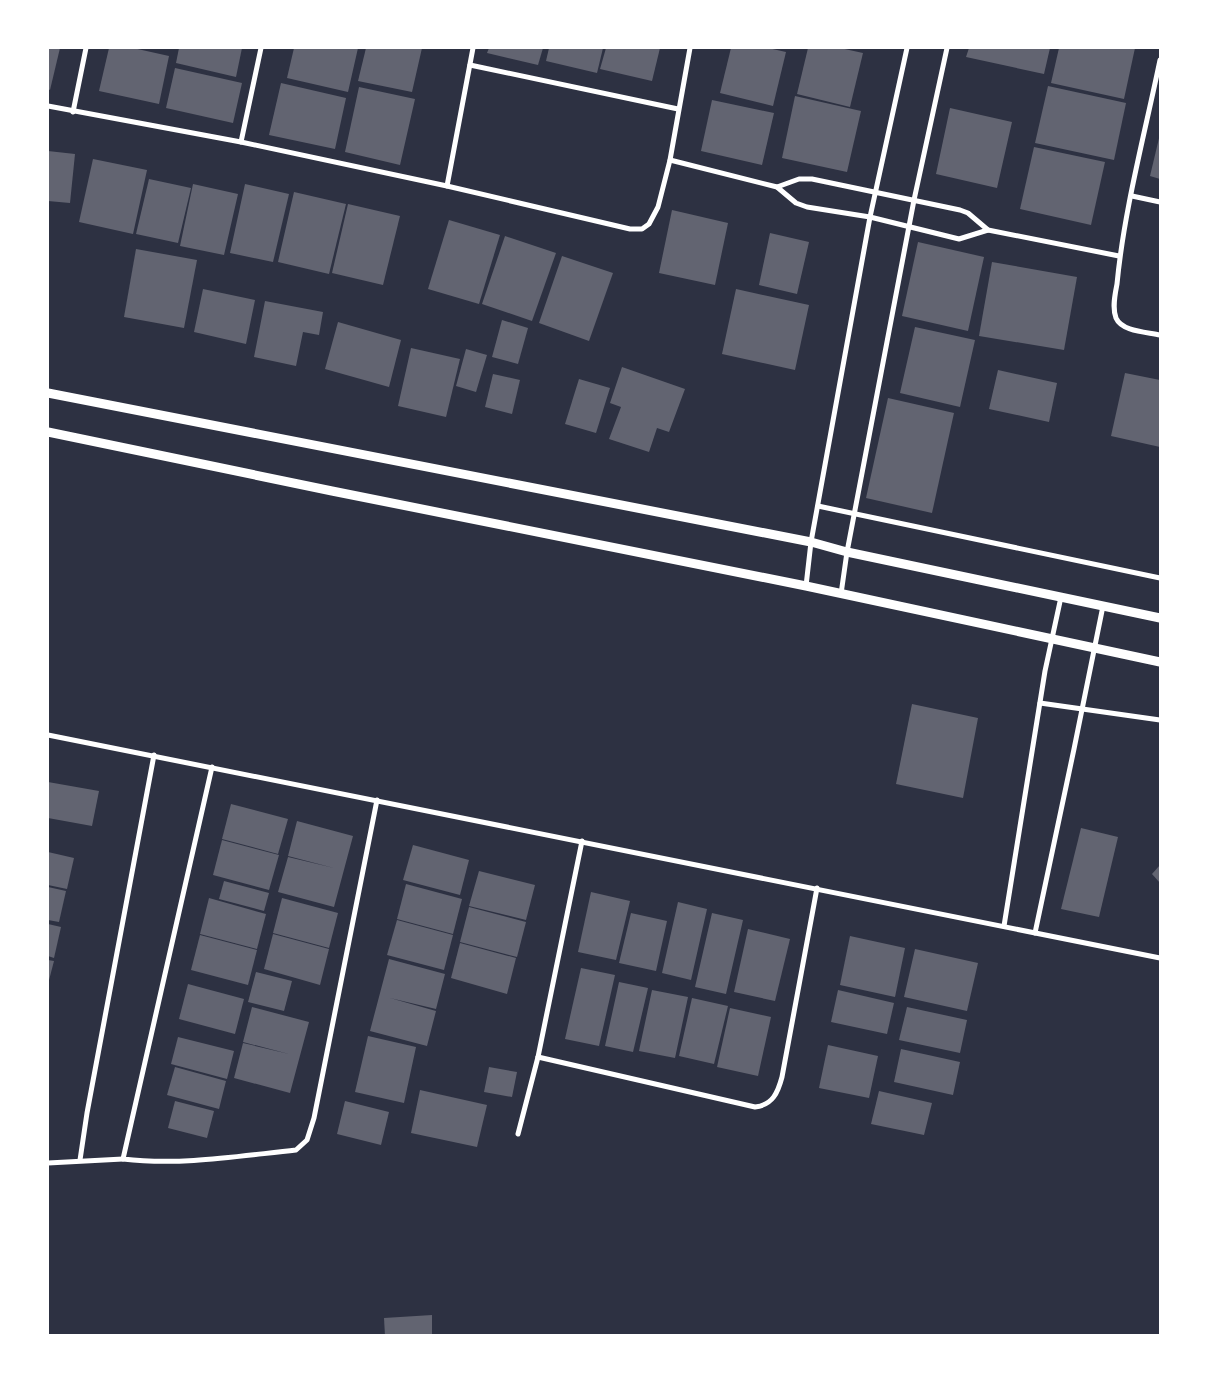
<svg xmlns="http://www.w3.org/2000/svg" width="1208" height="1383" viewBox="0 0 1208 1383" font-family="'Nunito Sans',sans-serif">
<style>
.building{fill:#626471}
.lines{fill:none;stroke-linecap:round;stroke-linejoin:round}
.minor{stroke:#fff;stroke-width:5}
.tertiary{stroke:#fff;stroke-width:9}
</style>
<rect width="100%" height="100%" fill="#2d3142"/>
<!-- building -->
<g class="building">
<path d="M 48,48 L 60,48 L 50,90 L 48,89 Z"/>
<path d="M 109,48 L 133,48 L 169,56 L 159,104 L 99,91 Z"/>
<path d="M 179,48 L 242,48 L 236,77 L 176,63 Z"/>
<path d="M 294,48 L 358,48 L 348,92 L 287,78 Z"/>
<path d="M 366,48 L 422,48 L 412,92 L 358,81 Z"/>
<path d="M 489,48 L 543,48 L 538,65 L 487,53 Z"/>
<path d="M 549,48 L 603,48 L 597,73 L 546,61 Z"/>
<path d="M 606,48 L 660,48 L 652,81 L 600,69 Z"/>
<path d="M 731,48 L 768,48 L 786,52 L 773,106 L 720,93 Z"/>
<path d="M 808,48 L 840,48 L 863,53 L 850,107 L 797,94 Z"/>
<path d="M 969,48 L 1050,48 L 1044,74 L 966,57 Z"/>
<path d="M 1059,48 L 1135,48 L 1124,99 L 1051,83 Z"/>
<path d="M 175,68 L 242,83 L 233,123 L 166,108 Z"/>
<path d="M 281,83 L 346,98 L 335,149 L 269,135 Z"/>
<path d="M 1048,86 L 1126,103 L 1114,160 L 1035,143 Z"/>
<path d="M 359,87 L 415,99 L 400,165 L 345,152 Z"/>
<path d="M 795,96 L 861,111 L 847,172 L 782,158 Z"/>
<path d="M 712,100 L 774,113 L 762,165 L 701,151 Z"/>
<path d="M 950,108 L 1012,122 L 997,188 L 936,174 Z"/>
<path d="M 1160,134 L 1160,179 L 1150,176 Z"/>
<path d="M 1034,147 L 1105,162 L 1091,225 L 1020,209 Z"/>
<path d="M 48,151 L 75,154 L 70,203 L 48,201 Z"/>
<path d="M 93,159 L 147,170 L 133,234 L 79,222 Z"/>
<path d="M 149,179 L 191,188 L 178,243 L 136,234 Z"/>
<path d="M 193,184 L 238,194 L 224,255 L 180,246 Z"/>
<path d="M 245,184 L 289,194 L 273,262 L 230,253 Z"/>
<path d="M 294,192 L 346,204 L 329,274 L 278,262 Z"/>
<path d="M 348,204 L 400,216 L 383,285 L 332,273 Z"/>
<path d="M 672,210 L 728,223 L 715,285 L 659,273 Z"/>
<path d="M 449,220 L 500,235 L 479,304 L 428,289 Z"/>
<path d="M 770,233 L 809,242 L 797,294 L 759,285 Z"/>
<path d="M 505,236 L 556,253 L 532,321 L 482,304 Z"/>
<path d="M 918,242 L 984,257 L 968,331 L 902,316 Z"/>
<path d="M 136,249 L 197,260 L 184,328 L 124,317 Z"/>
<path d="M 562,256 L 613,273 L 589,341 L 539,323 Z"/>
<path d="M 992,262 L 1077,277 L 1064,350 L 979,336 Z"/>
<path d="M 203,289 L 255,300 L 246,344 L 194,332 Z"/>
<path d="M 736,289 L 809,305 L 795,370 L 722,354 Z"/>
<path d="M 265,301 L 323,312 L 319,335 L 303,332 L 296,366 L 254,357 Z"/>
<path d="M 502,320 L 528,328 L 518,364 L 492,357 Z"/>
<path d="M 338,322 L 401,340 L 389,387 L 325,369 Z"/>
<path d="M 915,327 L 975,340 L 960,407 L 900,393 Z"/>
<path d="M 411,348 L 460,359 L 446,417 L 398,406 Z"/>
<path d="M 466,349 L 487,355 L 476,392 L 456,386 Z"/>
<path d="M 622,367 L 685,389 L 669,432 L 657,428 L 649,452 L 609,439 L 621,407 L 610,403 Z"/>
<path d="M 998,370 L 1057,383 L 1049,422 L 989,409 Z"/>
<path d="M 1125,373 L 1160,380 L 1160,447 L 1111,436 Z"/>
<path d="M 493,374 L 520,380 L 512,414 L 485,407 Z"/>
<path d="M 579,379 L 610,388 L 596,433 L 565,424 Z"/>
<path d="M 888,398 L 954,413 L 932,513 L 866,498 Z"/>
<path d="M 912,704 L 978,718 L 963,798 L 896,784 Z"/>
<path d="M 48,782 L 99,791 L 92,826 L 48,818 Z"/>
<path d="M 231,804 L 288,819 L 278,854 L 222,839 Z"/>
<path d="M 297,821 L 353,836 L 334,907 L 278,892 L 288,857 L 334,868 L 288,856 Z"/>
<path d="M 1081,828 L 1118,837 L 1099,917 L 1061,909 Z"/>
<path d="M 222,840 L 279,855 L 269,890 L 213,875 Z"/>
<path d="M 413,845 L 469,860 L 460,895 L 403,880 Z"/>
<path d="M 48,852 L 74,858 L 67,889 L 48,885 Z"/>
<path d="M 1160,865 L 1160,883 L 1152,874 Z"/>
<path d="M 479,871 L 535,885 L 526,920 L 469,906 Z"/>
<path d="M 224,881 L 269,893 L 264,911 L 219,899 Z"/>
<path d="M 406,884 L 462,899 L 453,934 L 397,919 Z"/>
<path d="M 48,887 L 66,891 L 59,922 L 48,920 Z"/>
<path d="M 591,892 L 630,901 L 616,960 L 578,952 Z"/>
<path d="M 209,898 L 266,914 L 257,949 L 200,934 Z"/>
<path d="M 282,898 L 338,913 L 329,948 L 273,933 Z"/>
<path d="M 678,902 L 707,909 L 691,980 L 662,973 Z"/>
<path d="M 469,907 L 526,922 L 517,957 L 460,942 Z"/>
<path d="M 631,913 L 667,921 L 656,971 L 619,963 Z"/>
<path d="M 712,913 L 743,920 L 726,994 L 695,987 Z"/>
<path d="M 397,920 L 453,935 L 444,970 L 387,955 Z"/>
<path d="M 48,924 L 61,927 L 54,958 L 48,956 Z"/>
<path d="M 748,929 L 790,939 L 775,1001 L 734,992 Z"/>
<path d="M 273,934 L 329,949 L 320,985 L 264,969 Z"/>
<path d="M 200,935 L 257,950 L 248,985 L 191,970 Z"/>
<path d="M 850,936 L 905,948 L 895,997 L 840,985 Z"/>
<path d="M 460,943 L 516,958 L 507,994 L 451,978 Z"/>
<path d="M 915,949 L 978,963 L 967,1011 L 904,997 Z"/>
<path d="M 389,959 L 445,974 L 436,1009 L 390,998 L 436,1011 L 427,1046 L 370,1031 Z"/>
<path d="M 48,960 L 54,961 L 48,984 Z"/>
<path d="M 581,968 L 615,975 L 599,1046 L 565,1039 Z"/>
<path d="M 256,972 L 292,981 L 284,1011 L 248,1002 Z"/>
<path d="M 619,982 L 648,988 L 633,1052 L 605,1046 Z"/>
<path d="M 188,984 L 244,999 L 235,1034 L 179,1019 Z"/>
<path d="M 652,990 L 688,997 L 675,1058 L 639,1051 Z"/>
<path d="M 838,990 L 894,1003 L 887,1034 L 831,1022 Z"/>
<path d="M 692,998 L 728,1006 L 714,1064 L 679,1056 Z"/>
<path d="M 252,1007 L 309,1022 L 290,1093 L 234,1078 L 243,1043 L 289,1054 L 243,1042 Z"/>
<path d="M 907,1007 L 967,1020 L 960,1053 L 899,1040 Z"/>
<path d="M 730,1008 L 771,1017 L 758,1076 L 717,1067 Z"/>
<path d="M 368,1036 L 416,1047 L 404,1103 L 355,1092 Z"/>
<path d="M 178,1037 L 234,1051 L 227,1079 L 171,1064 Z"/>
<path d="M 828,1045 L 878,1056 L 869,1098 L 819,1088 Z"/>
<path d="M 901,1049 L 960,1062 L 953,1095 L 894,1082 Z"/>
<path d="M 175,1067 L 226,1081 L 219,1109 L 167,1095 Z"/>
<path d="M 489,1067 L 517,1072 L 512,1097 L 484,1092 Z"/>
<path d="M 420,1090 L 487,1105 L 477,1147 L 411,1133 Z"/>
<path d="M 879,1091 L 932,1103 L 924,1135 L 871,1124 Z"/>
<path d="M 175,1101 L 214,1111 L 207,1138 L 168,1128 Z"/>
<path d="M 345,1101 L 389,1112 L 381,1145 L 337,1134 Z"/>
<path d="M 432,1315 L 432,1336 L 385,1336 L 384,1318 Z"/>
</g>
<g class="lines">
<!-- minor -->
<g class="minor">
<path d="M 1160,60 C 1145,133 1124,210 1117,284 C 1115,294 1112,308 1116,318 C 1122,332 1148,332 1160,335"/>
<path d="M 470,65 L 678,109"/>
<path d="M 48,106 L 241,142 L 447,186 L 630,229 L 642,229 L 649,224 L 658,207 L 670,160 L 690,48"/>
<path d="M 73,112 L 86,48"/>
<path d="M 241,142 L 261,48"/>
<path d="M 670,160 L 777,187 L 796,203 L 807,207 L 870,217 L 959,239 L 988,230"/>
<path d="M 447,186 L 473,48"/>
<path d="M 777,187 L 799,179 L 812,179 L 960,210 L 968,213 L 988,230 L 1119,256"/>
<path d="M 1132,196 L 1160,202"/>
<path d="M 818,506 L 1160,578"/>
<path d="M 806,586 L 811,542 L 870,217 L 907,48"/>
<path d="M 841,594 L 847,552 L 914,200 L 947,48"/>
<path d="M 1040,703 L 1160,720"/>
<path d="M 48,735 L 1160,958"/>
<path d="M 212,767 L 123,1159 C 181,1166 239,1156 296,1150 L 307,1140 L 314,1118 L 377,800"/>
<path d="M 1004,926 L 1045,671 L 1061,597"/>
<path d="M 1035,933 L 1074,749 L 1103,606"/>
<path d="M 538,1057 L 755,1107 C 773,1105 778,1092 782,1077 L 817,888"/>
<path d="M 518,1134 L 538,1057 L 582,841"/>
<path d="M 80,1160 L 87,1113 L 154,755"/>
<path d="M 48,1163 L 123,1159"/>
</g>
<!-- tertiary -->
<g class="tertiary">
<path d="M 48,393 L 811,542 L 847,552 L 1160,618"/>
<path d="M 48,432 L 332,491 L 806,586 L 1160,662"/>
</g>
</g>
<!-- border -->
<rect width="1208" height="1383" fill="none" stroke="#ffffff" stroke-width="98"/>
</svg>
